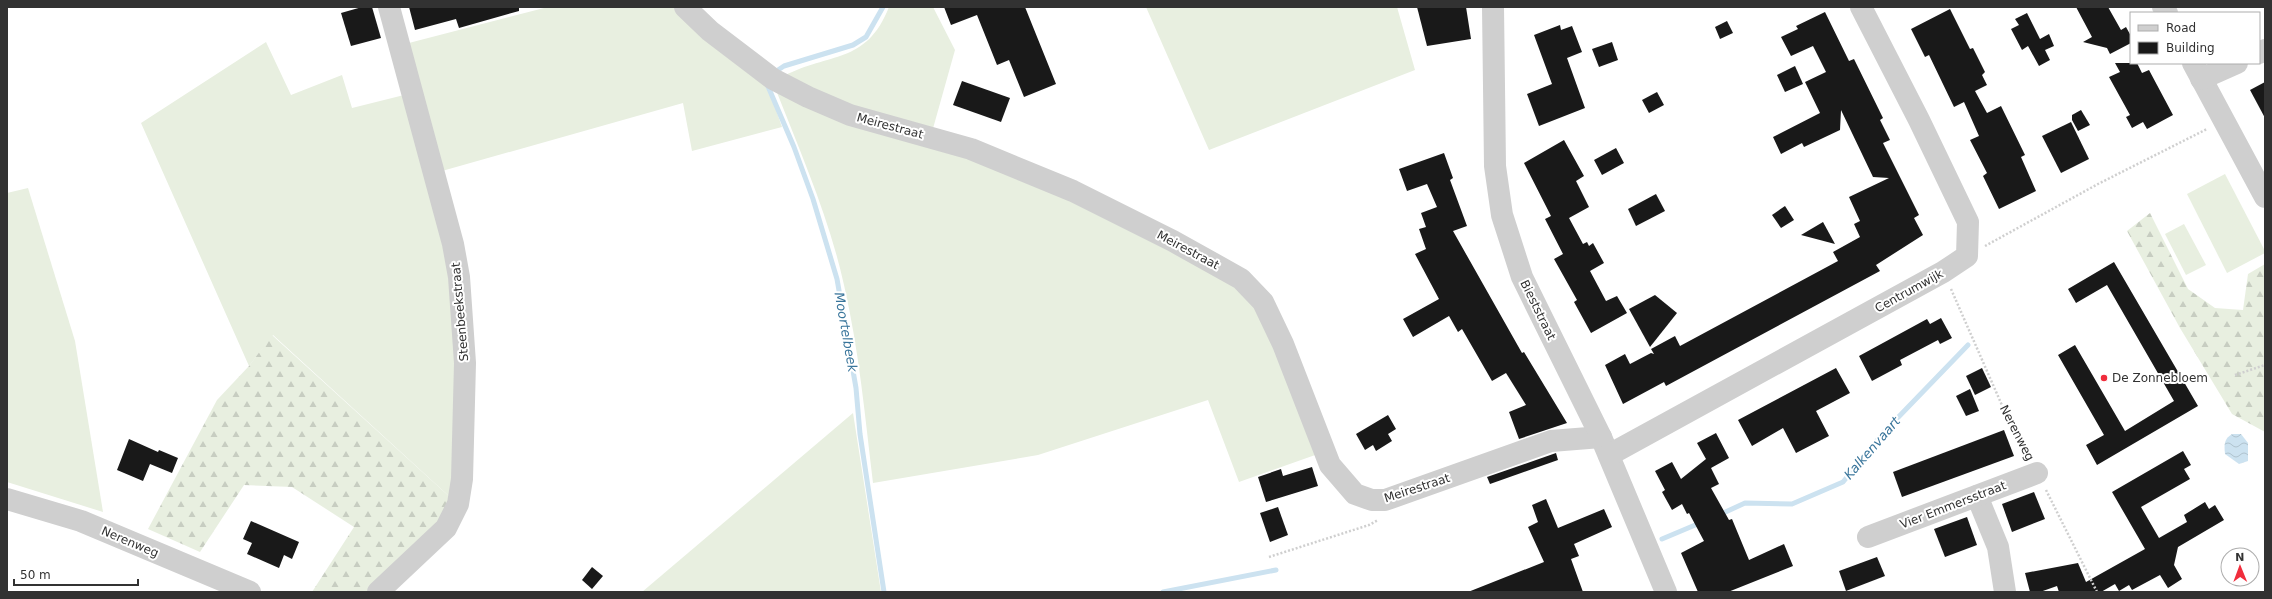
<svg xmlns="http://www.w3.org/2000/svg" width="2272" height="599" viewBox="0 0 2272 599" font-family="'DejaVu Sans',sans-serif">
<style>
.grass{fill:#e8efe0}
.forest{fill:url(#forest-firs)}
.water{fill:url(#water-waves)}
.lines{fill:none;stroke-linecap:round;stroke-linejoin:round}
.stream{stroke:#cce2f0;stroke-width:5}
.building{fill:#191919}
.path{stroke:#cfcfcf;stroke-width:2.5;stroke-dasharray:2 2;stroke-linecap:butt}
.minor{stroke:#cfcfcf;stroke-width:22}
.poi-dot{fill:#f02d3c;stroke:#fff;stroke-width:1.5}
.labels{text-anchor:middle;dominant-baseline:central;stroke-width:4;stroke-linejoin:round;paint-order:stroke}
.street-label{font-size:12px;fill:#323232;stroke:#fff}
.poi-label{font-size:12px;fill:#323232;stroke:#fff;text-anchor:start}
.water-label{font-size:13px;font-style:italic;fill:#39759b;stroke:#fff}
</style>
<defs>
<pattern id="forest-firs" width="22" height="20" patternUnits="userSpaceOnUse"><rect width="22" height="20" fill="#e8efe0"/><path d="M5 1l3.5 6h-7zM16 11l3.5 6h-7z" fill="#c7cdc1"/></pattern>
<pattern id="water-waves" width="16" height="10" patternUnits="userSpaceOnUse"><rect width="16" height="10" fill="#cce2f0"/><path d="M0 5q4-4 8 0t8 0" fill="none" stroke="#b0c2ce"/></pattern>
</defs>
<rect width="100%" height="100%" fill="#fff"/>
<!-- grass -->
<g class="grass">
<path d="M 548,7 L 674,7 L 768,87 L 782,127 L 692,151 L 683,103 L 442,171 L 405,44 Z"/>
<path d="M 889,7 L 933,7 L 955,50 L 932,132 L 871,114 L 784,76 C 829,52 866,65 889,7 Z"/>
<path d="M 1146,7 L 1397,7 L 1415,70 L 1209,150 Z"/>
<path d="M 266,42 L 291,95 L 342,75 L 352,108 L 404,95 L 448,254 L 457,368 L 451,498 L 273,335 L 249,366 L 141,123 Z"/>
<path d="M 776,90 L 1003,166 L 1229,280 L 1258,307 L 1318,454 L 1239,482 L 1208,400 L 1038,455 L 873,483 C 865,416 859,350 844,285 C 829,217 801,154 776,90 Z"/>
<path d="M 2225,174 L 2265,251 L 2265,253 L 2227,273 L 2187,194 Z"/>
<path d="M 28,188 L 75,341 L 103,512 L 7,482 L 7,193 Z"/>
<path d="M 2184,224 L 2206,265 L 2186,275 L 2165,234 Z"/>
<path d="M 853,413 L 881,592 L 642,592 Z"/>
</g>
<!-- forest -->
<g class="forest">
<path d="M 2150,213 L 2188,289 L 2215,308 L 2243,310 L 2248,274 L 2265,264 L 2265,432 L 2232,414 L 2180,328 L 2127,231 Z"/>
<path d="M 272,335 L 451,498 L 437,524 L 368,592 L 312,592 L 354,527 L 292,487 L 244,485 L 200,552 L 148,529 L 217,400 L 249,366 Z"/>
</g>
<!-- water -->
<path class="water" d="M 2232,434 L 2241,434 L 2248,443 L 2248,461 L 2239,464 L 2225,454 C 2224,444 2224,439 2232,434 Z"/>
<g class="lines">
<!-- stream -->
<g class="stream">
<path d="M 778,70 L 784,66 L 853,45 L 866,37 L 883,7"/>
<path d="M 767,84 L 794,147 L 813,199 L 837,279 L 856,388 L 860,434 L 884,592"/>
<path d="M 1719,515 L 1745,503 L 1792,504 L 1843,482 L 1883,433 L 1968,345"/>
<path d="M 1662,539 L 1700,523"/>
<path d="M 1163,592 L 1276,570"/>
</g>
</g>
<!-- building -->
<g class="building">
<path d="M 362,7 L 372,7 L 381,38 L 351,46 L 341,13 Z"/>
<path d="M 409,7 L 519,7 L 519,11 L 459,28 L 456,19 L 415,30 Z"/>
<path d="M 944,7 L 1025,7 L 1056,84 L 1024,97 L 1009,60 L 997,65 L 977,15 L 951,25 Z"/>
<path d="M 1417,7 L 1466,7 L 1471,39 L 1427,46 Z"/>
<path d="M 2076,7 L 2108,7 L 2121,30 L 2126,27 L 2131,36 L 2131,43 L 2110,54 L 2107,48 L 2083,42 L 2092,37 Z"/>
<path d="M 1950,9 L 1970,49 L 1973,48 L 1985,72 L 1982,75 L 1987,85 L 1975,91 L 1987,113 L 2001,106 L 2025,155 L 2021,157 L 2036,191 L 1999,209 L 1983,176 L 1987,173 L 1970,140 L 1979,136 L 1964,102 L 1954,107 L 1929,55 L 1925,57 L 1911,29 Z"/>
<path d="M 1825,12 L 1849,61 L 1854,59 L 1883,118 L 1880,120 L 1890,140 L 1883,143 L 1919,215 L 1914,218 L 1923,235 L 1876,265 L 1880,271 L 1666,386 L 1664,382 L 1623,404 L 1605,365 L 1625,354 L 1630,364 L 1651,353 L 1654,354 L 1651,349 L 1675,336 L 1680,346 L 1838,261 L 1833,252 L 1860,237 L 1854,224 L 1860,221 L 1849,197 L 1889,178 L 1873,177 L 1841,110 L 1840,130 L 1804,147 L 1802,143 L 1781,154 L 1773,137 L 1820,113 L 1805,82 L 1826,72 L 1813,46 L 1791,56 L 1781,37 L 1798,29 L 1796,26 Z"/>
<path d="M 2027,13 L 2040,39 L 2049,34 L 2054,46 L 2045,50 L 2050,60 L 2039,66 L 2028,46 L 2022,50 L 2011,29 L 2019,25 L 2015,19 Z"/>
<path d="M 1727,21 L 1733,33 L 1720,39 L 1715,27 Z"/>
<path d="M 1560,25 L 1561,30 L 1572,26 L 1582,52 L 1567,58 L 1585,108 L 1539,126 L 1527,94 L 1552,84 L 1534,35 Z"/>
<path d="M 1612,42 L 1618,60 L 1599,67 L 1592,49 Z"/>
<path d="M 2115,63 L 2137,63 L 2142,73 L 2149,70 L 2173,115 L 2147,129 L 2143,122 L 2132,128 L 2126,117 L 2130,115 L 2109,77 L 2120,72 Z"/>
<path d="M 1795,66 L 1803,84 L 1785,92 L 1777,75 Z"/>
<path d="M 962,81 L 1010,98 L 1001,122 L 953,105 Z"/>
<path d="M 2265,82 L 2265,118 L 2250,90 Z"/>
<path d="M 1657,92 L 1664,105 L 1649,113 L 1642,100 Z"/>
<path d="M 2081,110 L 2090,125 L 2078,131 L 2072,120 L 2072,115 Z"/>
<path d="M 2071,122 L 2089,159 L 2061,173 L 2042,136 Z"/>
<path d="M 1564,140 L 1584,176 L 1576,181 L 1589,207 L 1569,218 L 1583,244 L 1587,242 L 1589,246 L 1593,243 L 1604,263 L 1590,271 L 1606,301 L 1617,296 L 1627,313 L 1591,333 L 1574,302 L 1577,300 L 1554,259 L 1563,254 L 1545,219 L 1551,216 L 1524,163 Z"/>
<path d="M 1616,148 L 1624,163 L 1602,175 L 1594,160 Z"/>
<path d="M 1444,153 L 1453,178 L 1450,180 L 1467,226 L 1453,231 L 1522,353 L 1524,352 L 1567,423 L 1519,439 L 1509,412 L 1526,405 L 1506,373 L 1492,381 L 1462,329 L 1458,332 L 1449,316 L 1413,337 L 1403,319 L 1439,299 L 1415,254 L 1426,249 L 1419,229 L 1426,227 L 1421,213 L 1437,207 L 1427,184 L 1407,191 L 1399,169 Z"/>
<path d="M 1656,194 L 1665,211 L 1636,226 L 1628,209 Z"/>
<path d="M 1785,206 L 1794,220 L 1781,228 L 1772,215 Z"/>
<path d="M 1823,222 L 1835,244 L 1801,235 Z"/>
<path d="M 2114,262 L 2198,406 L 2097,465 L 2086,445 L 2104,435 L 2058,355 L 2075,345 L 2125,431 L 2174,401 L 2107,285 L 2076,303 L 2068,289 Z"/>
<path d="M 1655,295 L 1677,313 L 1650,347 L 1629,309 Z"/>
<path d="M 1941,318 L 1952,338 L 1940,344 L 1938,340 L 1900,360 L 1902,365 L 1872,381 L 1859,356 L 1927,319 L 1930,324 Z"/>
<path d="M 1836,368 L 1850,393 L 1816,411 L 1829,436 L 1796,453 L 1783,428 L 1752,446 L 1738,420 Z"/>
<path d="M 1982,368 L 1991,387 L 1975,395 L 1966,376 Z"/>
<path d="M 1970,389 L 1979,411 L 1966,416 L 1956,396 Z"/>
<path d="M 1388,415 L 1396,429 L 1388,434 L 1392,441 L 1376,451 L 1373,445 L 1365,450 L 1356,434 Z"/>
<path d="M 2004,430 L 2014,456 L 1902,497 L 1893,472 Z"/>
<path d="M 1716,433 L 1729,458 L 1711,468 L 1719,484 L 1711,488 L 1729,520 L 1732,519 L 1749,560 L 1784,544 L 1793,566 L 1728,592 L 1698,592 L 1681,553 L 1704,541 L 1689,513 L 1687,514 L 1682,504 L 1672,510 L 1662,492 L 1665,490 L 1655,471 L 1672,462 L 1681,479 L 1706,459 L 1697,443 Z"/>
<path d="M 129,439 L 158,452 L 159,450 L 178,458 L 172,473 L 150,464 L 143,481 L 117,470 Z"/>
<path d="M 2183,451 L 2191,465 L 2184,469 L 2190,479 L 2141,507 L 2159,538 L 2187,522 L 2184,515 L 2205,502 L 2209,509 L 2215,505 L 2224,520 L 2178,547 L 2174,565 L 2182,579 L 2168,588 L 2160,575 L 2132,590 L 2129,585 L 2119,591 L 2115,584 L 2101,592 L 2059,592 L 2057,586 L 2040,592 L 2030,592 L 2025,573 L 2078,563 L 2086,582 L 2145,549 L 2112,492 Z"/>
<path d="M 1556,453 L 1558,460 L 1490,484 L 1487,477 Z"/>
<path d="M 1312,467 L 1318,486 L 1266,502 L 1258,477 L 1281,469 L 1283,476 Z"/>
<path d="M 2034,492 L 2045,519 L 2012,532 L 2002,504 Z"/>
<path d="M 1546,499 L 1558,528 L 1604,509 L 1612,527 L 1574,544 L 1579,556 L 1571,559 L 1583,592 L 1468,592 L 1544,562 L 1528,527 L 1538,522 L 1532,505 Z"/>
<path d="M 1278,507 L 1288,535 L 1270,542 L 1260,513 Z"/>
<path d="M 1967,517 L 1977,545 L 1945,557 L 1934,529 Z"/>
<path d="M 251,521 L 299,542 L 292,559 L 284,555 L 279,568 L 247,554 L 252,543 L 243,539 Z"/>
<path d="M 1877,557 L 1885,576 L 1846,591 L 1839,571 Z"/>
<path d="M 592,567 L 603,576 L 592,589 L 582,580 Z"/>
</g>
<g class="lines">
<!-- path -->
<g class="path">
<path d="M 1985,246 L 2098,184 L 2207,129"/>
<path d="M 1951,289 L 2001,403 L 2029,457"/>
<path d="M 2235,375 L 2265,365"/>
<path d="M 2046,490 L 2097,592"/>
<path d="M 1269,557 L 1369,525 L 1378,520"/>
</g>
<!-- minor -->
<g class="minor">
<path d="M 685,7 L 710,31 L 773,79 L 808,97 L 850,115 L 971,149 L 1073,191 L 1173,241 L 1241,279 L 1263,302 L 1283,344 L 1330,465 L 1355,494 L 1372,500 L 1385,500 L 1551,441 L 1601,437"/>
<path d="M 1493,7 L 1495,166 L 1502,215 L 1522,277 L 1601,437 L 1666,592"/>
<path d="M 2163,7 L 2167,13"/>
<path d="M 2259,53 L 2265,50"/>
<path d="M 2193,63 L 2265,197"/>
<path d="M 2201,79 L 2237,63"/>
<path d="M 1609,455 L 1943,272 L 1967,256 L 1968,222 L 1919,120 L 1861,7"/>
<path d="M 1977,496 L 1998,547 L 2005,592"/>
<path d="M 7,499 L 81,521 L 250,592"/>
<path d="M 1868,537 L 2037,473"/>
<path d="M 378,592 L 446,528 L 458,504 L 462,479 L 465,363 L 459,277 L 453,244 L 389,7"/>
</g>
</g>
<!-- markers -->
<circle class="poi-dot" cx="2104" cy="378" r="4"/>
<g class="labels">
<!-- street labels -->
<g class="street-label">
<text transform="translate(890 126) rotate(15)">Meirestraat</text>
<text transform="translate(1188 250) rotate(28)">Meirestraat</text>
<text transform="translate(1909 291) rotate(-29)">Centrumwijk</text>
<text transform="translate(1538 310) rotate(64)">Bieststraat</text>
<text transform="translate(460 312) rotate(-95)">Steenbeekstraat</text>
<text transform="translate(2017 433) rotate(63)">Nerenweg</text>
<text transform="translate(1417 488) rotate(-18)">Meirestraat</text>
<text transform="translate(1953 505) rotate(-21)">Vier Emmersstraat</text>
<text transform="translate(130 542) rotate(23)">Nerenweg</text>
</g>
<!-- poi labels -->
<g class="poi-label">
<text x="2112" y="378">De Zonnebloem</text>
</g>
<!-- water labels -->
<g class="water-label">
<text transform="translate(846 332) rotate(80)">Moortelbeek</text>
<text transform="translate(1872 448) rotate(-49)">Kalkenvaart</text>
</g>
</g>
<!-- border -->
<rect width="2272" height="599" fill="none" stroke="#323232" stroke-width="16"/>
<!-- legend -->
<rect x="2130" y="12" width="130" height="52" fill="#ffffff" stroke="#adadad"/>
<rect x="2138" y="25" width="20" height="6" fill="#cfcfcf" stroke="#adadad"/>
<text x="2166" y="32" font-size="12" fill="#323232">Road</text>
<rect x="2138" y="42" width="20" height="12" fill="#191919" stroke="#adadad"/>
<text x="2166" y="52" font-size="12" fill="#323232">Building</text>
<!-- north arrow -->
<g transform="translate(2240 567) rotate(359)"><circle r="19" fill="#ffffff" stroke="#adadad"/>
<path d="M0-3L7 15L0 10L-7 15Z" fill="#f02d3c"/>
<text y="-6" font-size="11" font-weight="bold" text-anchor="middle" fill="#323232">N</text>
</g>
<!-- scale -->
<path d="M14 579v6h124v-6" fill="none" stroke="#323232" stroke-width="2"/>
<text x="20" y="579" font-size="12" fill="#323232" stroke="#ffffff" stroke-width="3" paint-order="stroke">50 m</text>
</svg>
